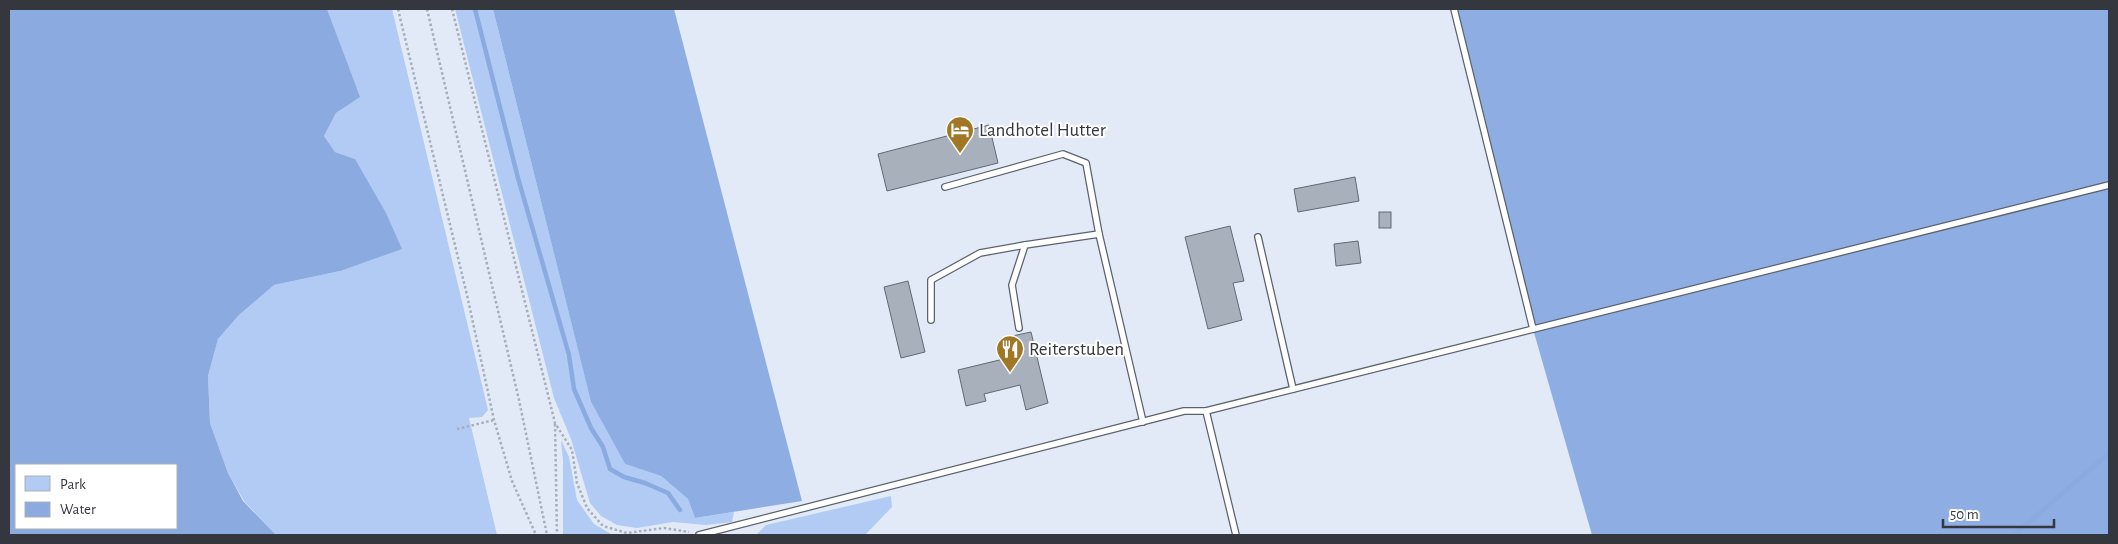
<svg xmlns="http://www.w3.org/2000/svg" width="2118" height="544" viewBox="0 0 2118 544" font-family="'Alegreya Sans',sans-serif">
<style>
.green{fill:#b1cbf5}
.forest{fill:#8dade3}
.water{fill:#8aaae0;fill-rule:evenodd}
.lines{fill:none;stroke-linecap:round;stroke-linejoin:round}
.stream{stroke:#8aaae0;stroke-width:4.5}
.building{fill:#a8b0bc;stroke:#626974}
.lane-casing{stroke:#5b626d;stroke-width:8}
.path{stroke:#a7aeb8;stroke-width:2.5;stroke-dasharray:2.5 2.5;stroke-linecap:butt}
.lane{stroke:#fff;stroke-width:5.5}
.labels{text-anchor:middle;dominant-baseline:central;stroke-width:4;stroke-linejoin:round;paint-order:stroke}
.poi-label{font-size:19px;fill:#34373d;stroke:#fff;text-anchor:start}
</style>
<rect width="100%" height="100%" fill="#e2eaf7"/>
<!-- green -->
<g class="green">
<path d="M 327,9 L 392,9 L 488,410 L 482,417 L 469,418 L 497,535 L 276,535 L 244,501 L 228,473 L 210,423 L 208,376 L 218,339 L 239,315 L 274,285 L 340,271 L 355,159 L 335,152 L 324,136 L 336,113 L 359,97 Z"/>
<path d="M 455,9 L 493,9 L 591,402 L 625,464 L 661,476 L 688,499 L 695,518 L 734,512 L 732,522 L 706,525 L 673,522 L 637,528 L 617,525 L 601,516 L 590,503 L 571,439 L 554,398 Z"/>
<path d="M 561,440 L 569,457 L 577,500 L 594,524 L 611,534 L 617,535 L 563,535 L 563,461 Z"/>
<path d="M 891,496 L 892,507 L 865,535 L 756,535 L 766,525 Z"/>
</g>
<!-- forest -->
<g class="forest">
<path d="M 493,9 L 674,9 L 802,501 L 695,518 L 688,499 L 661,476 L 625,464 L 591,402 Z"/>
<path d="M 1454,9 L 2109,9 L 2109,535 L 1592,535 L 1533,329 Z"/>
</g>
<!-- water -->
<path class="water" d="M 9,9 L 327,9 L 360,97 L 336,113 L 324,136 L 335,152 L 355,159 L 386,213 L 402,249 L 340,271 L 274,285 L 239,315 L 218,339 L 208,376 L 210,423 L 228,473 L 243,501 L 276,535 L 9,535 ZM 16,465 L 176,465 L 176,528 L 16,528 Z"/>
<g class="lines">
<!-- stream -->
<g class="stream">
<path d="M 475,9 L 518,178 L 569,355 L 574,389 L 591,428 L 603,447 L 610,469 L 624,477 L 645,483 L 668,493 L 680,510"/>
<path d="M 2014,535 L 2109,453"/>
</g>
</g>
<!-- building -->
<g class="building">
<path d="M 989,125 L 998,163 L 887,191 L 878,154 Z"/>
<path d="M 1355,177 L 1359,201 L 1298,212 L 1294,189 Z"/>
<rect x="1379" y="212" width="12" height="16"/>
<path d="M 1230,226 L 1244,281 L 1233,283 L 1242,320 L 1208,329 L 1185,237 Z"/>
<path d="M 1358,241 L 1361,263 L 1336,266 L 1334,244 Z"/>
<path d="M 908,281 L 925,352 L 901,358 L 884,287 Z"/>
<path d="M 1031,332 L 1048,403 L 1026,410 L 1020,385 L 984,394 L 986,401 L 966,406 L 958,370 L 1016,356 L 1012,336 Z"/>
</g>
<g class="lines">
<!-- lane casing -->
<g class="lane-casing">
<g id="lane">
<path d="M 1454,9 L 1533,329"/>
<path d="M 945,187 L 1063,154 L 1086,163 L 1099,234"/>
<path d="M 1258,237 L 1293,389"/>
<path d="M 931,320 L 931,280 L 980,253 L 1025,245"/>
<path d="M 1019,328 L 1012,285 L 1025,245 L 1099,234 L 1143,422"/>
<path d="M 1206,411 L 1236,535"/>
<path d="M 699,535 L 1184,411 L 1206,411 L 2109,185"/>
</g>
</g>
<!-- path -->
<g class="path">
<path d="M 398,9 L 467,295 L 494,420 L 512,481 L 536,535"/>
<path d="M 427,9 L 519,400 L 547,535"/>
<path d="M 452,9 L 555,423 L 572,450 L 577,483 L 587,508 L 603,526 L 627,533 L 664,528 L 689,532"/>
<path d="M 555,424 L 557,535"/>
<path d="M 457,429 L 494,420"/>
</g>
<!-- lane -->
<use href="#lane" class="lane"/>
</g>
<!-- icons -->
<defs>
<g id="hotel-pin" transform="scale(1.4375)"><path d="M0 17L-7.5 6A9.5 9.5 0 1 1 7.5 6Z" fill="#9f7725" stroke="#fff"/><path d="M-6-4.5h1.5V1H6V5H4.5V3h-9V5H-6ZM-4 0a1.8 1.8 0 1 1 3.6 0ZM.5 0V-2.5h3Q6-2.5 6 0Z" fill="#fff"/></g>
<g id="restaurant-pin" transform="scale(1.4375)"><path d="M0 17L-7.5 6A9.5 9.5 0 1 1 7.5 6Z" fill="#9f7725" stroke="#fff"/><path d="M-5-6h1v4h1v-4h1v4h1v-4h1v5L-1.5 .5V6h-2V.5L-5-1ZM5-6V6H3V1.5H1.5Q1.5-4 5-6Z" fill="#fff"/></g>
</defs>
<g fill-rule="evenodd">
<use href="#hotel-pin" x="960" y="130"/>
<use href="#restaurant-pin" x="1010" y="349"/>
</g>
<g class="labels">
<!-- poi labels -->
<g class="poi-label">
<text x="979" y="130">Landhotel Hutter</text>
<text x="1029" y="349">Reiterstuben</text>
</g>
</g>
<!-- border -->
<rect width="2118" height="544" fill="none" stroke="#34373d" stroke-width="20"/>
<!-- legend -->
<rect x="15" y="464" width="162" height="65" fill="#ffffff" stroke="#aeafb1"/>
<rect x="25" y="476" width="25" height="15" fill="#b1cbf5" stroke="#aeafb1"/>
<text x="60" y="489" font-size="15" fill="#34373d">Park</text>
<rect x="25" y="502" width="25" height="15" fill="#8aaae0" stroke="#aeafb1"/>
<text x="60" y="514" font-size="15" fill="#34373d">Water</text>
<!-- scale -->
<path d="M1943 519v8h111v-8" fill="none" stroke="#34373d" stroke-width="2.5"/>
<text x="1950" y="519" font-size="15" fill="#34373d" stroke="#ffffff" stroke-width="4" paint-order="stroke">50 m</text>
</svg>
